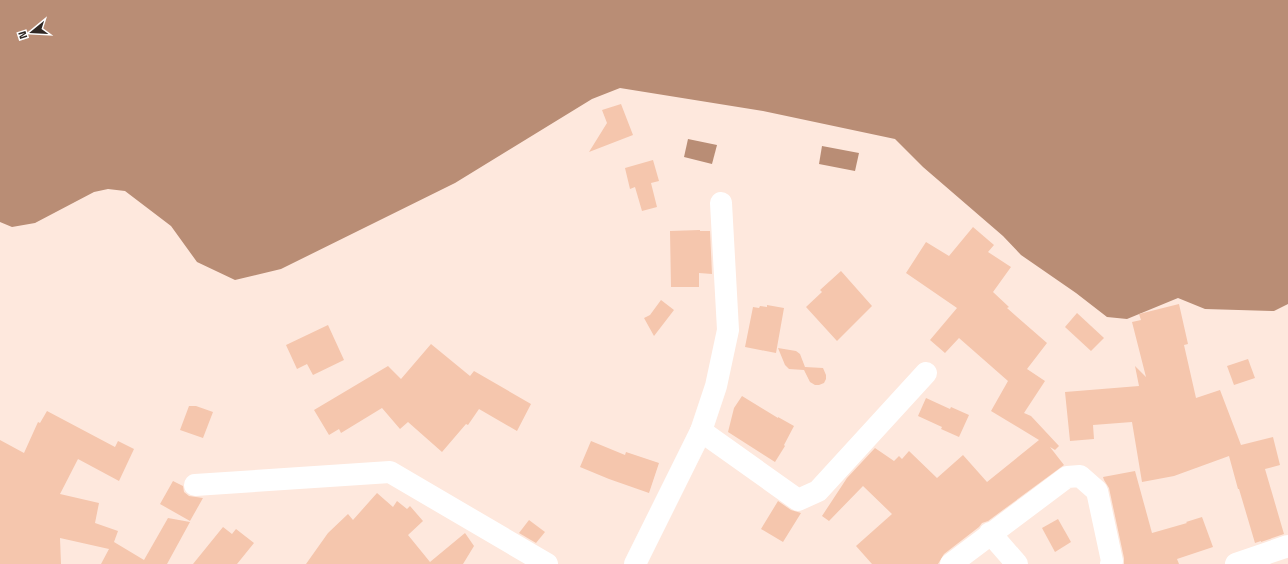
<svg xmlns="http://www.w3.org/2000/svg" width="1288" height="564" viewBox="0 0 1288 564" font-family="'Titillium Web',sans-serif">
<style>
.water{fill:#b98d75}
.building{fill:#f5c6ad}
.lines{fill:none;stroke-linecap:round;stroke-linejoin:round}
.minor{stroke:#fff;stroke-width:22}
</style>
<rect width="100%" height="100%" fill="#fee8dd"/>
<!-- water -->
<g class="water">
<path d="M 0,0 L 1288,0 L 1288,304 L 1274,311 L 1205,309 L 1178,298 L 1127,319 L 1107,317 L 1076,293 L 1021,255 L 1003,236 L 923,167 L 895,139 L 763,111 L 620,88 L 592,99 L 455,183 L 281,269 L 235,280 L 197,262 L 171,226 L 125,191 L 108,189 L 94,192 L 35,223 L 12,227 L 0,222 Z"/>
<path d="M 688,139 L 717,145 L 712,164 L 684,157 Z"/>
<path d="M 822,146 L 859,153 L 855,171 L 819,164 Z"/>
</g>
<!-- building -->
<g class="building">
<path d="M 621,104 L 633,135 L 589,152 L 607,123 L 602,110 Z"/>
<path d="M 653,160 L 659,181 L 651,183 L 657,207 L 642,211 L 635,187 L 630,189 L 625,168 Z"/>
<path d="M 973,227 L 994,245 L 988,252 L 1011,267 L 993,292 L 1009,307 L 1007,308 L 1047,343 L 1027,369 L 1045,381 L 1024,413 L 1031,416 L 1059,446 L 1055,450 L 1050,447 L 1064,465 L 988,521 L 982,523 L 979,527 L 944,554 L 938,564 L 872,564 L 856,546 L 892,514 L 863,486 L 829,521 L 822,516 L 847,478 L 875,448 L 894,461 L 899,456 L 902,459 L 909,451 L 937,478 L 963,455 L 987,482 L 1039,440 L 991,411 L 1008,381 L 959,338 L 945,353 L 930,340 L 957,308 L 906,273 L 926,242 L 949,256 Z"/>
<path d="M 700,230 L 700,231 L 710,231 L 712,274 L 699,273 L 699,287 L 671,287 L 670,231 Z"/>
<path d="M 841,271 L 872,306 L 837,341 L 806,307 L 822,292 L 820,290 Z"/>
<path d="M 661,300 L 674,310 L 654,336 L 644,318 L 650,315 Z"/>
<path d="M 1179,304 L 1188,344 L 1184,345 L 1196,398 L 1220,390 L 1241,445 L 1273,437 L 1280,465 L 1265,469 L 1284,534 L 1261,542 L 1261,541 L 1255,543 L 1239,489 L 1238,489 L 1229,456 L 1174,476 L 1142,482 L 1132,422 L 1093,425 L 1094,439 L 1070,441 L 1065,392 L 1139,386 L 1135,366 L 1146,377 L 1132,322 L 1141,320 L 1139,314 Z"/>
<path d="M 767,305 L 784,308 L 776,353 L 745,347 L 753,307 L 759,308 L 760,306 L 767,307 Z"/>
<path d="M 1077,313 L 1104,338 L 1091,351 L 1065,327 Z"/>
<path d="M 328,325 L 344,360 L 313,375 L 307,364 L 297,369 L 286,345 Z"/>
<path d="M 431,344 L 470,376 L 474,371 L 531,404 L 517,431 L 479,409 L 468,425 L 466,424 L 442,452 L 408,422 L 400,429 L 382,408 L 341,433 L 339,429 L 329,435 L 314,410 L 388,366 L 401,379 Z"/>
<path d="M 778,348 L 796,351 L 800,354 L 805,367 L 823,368 L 826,375 L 826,379 L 824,383 L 819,385 L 815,385 L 810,382 L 804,370 L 789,369 L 785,365 Z"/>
<path d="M 1248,359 L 1255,378 L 1234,385 L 1227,366 Z"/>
<path d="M 742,396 L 778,418 L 778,417 L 794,426 L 784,445 L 785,446 L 775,462 L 728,432 L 734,408 Z"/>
<path d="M 926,398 L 950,409 L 951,407 L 969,415 L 959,437 L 941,429 L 942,427 L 918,416 Z"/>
<path d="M 189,406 L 196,406 L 213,412 L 203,438 L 180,430 Z"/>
<path d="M 47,411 L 115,447 L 118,441 L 134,449 L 119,481 L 78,459 L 60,494 L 99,503 L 95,523 L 118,531 L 114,542 L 144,560 L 168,518 L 190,522 L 167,564 L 101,564 L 109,549 L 60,538 L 61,564 L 0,564 L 0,440 L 24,453 L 38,422 L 40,423 Z"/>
<path d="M 591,441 L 625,455 L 626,452 L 659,463 L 649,493 L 609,479 L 580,467 Z"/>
<path d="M 1135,471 L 1152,533 L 1187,523 L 1186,522 L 1202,517 L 1213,547 L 1177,559 L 1179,564 L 1124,564 L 1124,558 L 1109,488 L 1104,480 L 1103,477 Z"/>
<path d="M 173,481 L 183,486 L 184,492 L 189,496 L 203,498 L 190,521 L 160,504 Z"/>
<path d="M 377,493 L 393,507 L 397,501 L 407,509 L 410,506 L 423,521 L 408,535 L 430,562 L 465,533 L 474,546 L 463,564 L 306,564 L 328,533 L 348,514 L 353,520 Z"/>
<path d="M 778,501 L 791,510 L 801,513 L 783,542 L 761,529 Z"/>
<path d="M 1058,519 L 1071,542 L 1055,552 L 1042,528 Z"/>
<path d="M 529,520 L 545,532 L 536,543 L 519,533 Z"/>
<path d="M 223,527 L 232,534 L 236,529 L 254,543 L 237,564 L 193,564 Z"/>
</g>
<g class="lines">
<!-- minor -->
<g class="minor">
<path d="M 701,431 L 798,500 L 818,491 L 926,373"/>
<path d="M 195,485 L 390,472 L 547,564"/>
<path d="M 990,533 L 1017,564"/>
<path d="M 635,564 L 701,431 L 716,386 L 728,330 L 721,203"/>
<path d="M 951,564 L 1067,477 L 1080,476 L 1097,491 L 1112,561 L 1111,564"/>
<path d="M 1236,564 L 1288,546"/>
</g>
</g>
<!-- north arrow -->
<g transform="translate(32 32) rotate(252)" stroke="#ffffff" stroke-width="3" paint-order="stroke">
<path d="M0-3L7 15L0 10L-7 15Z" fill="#2f2723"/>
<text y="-6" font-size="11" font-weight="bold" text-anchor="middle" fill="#2f2723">N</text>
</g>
</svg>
